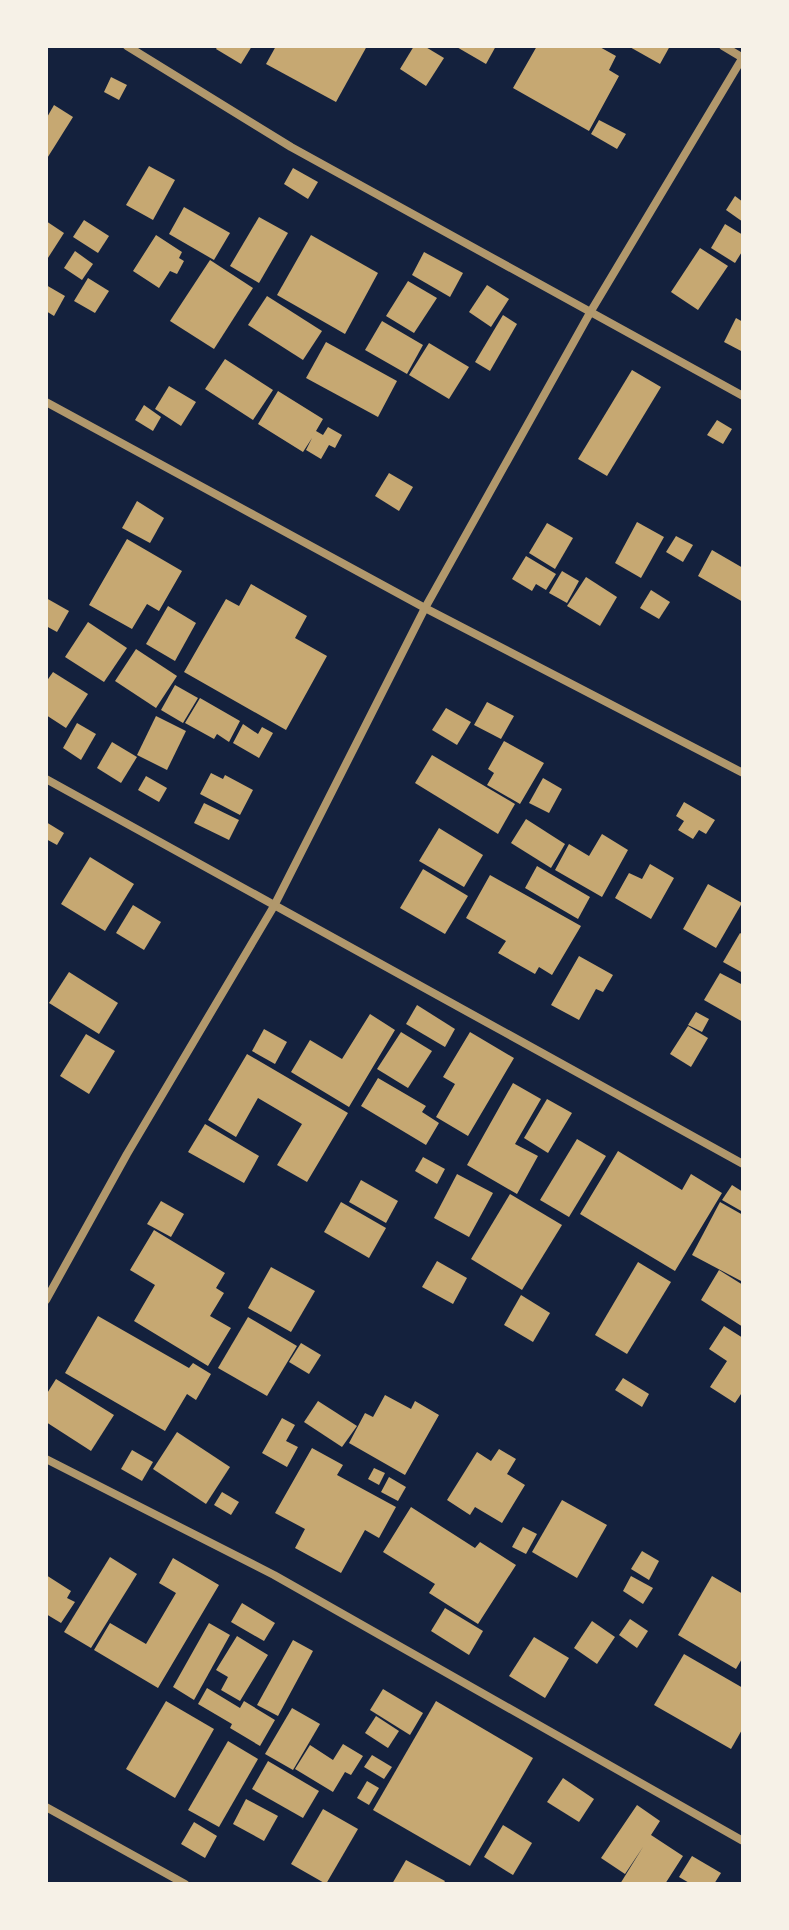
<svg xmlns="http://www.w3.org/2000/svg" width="789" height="1930" viewBox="0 0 789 1930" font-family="'Nunito Sans',sans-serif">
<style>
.building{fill:#c6a872}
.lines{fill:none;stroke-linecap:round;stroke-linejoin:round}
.minor{stroke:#b1986c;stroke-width:8}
</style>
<rect width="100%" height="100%" fill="#14213d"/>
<!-- building -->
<g class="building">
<path d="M 218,46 L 252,46 L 241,64 L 216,49 Z"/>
<path d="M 276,46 L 367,46 L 336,102 L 266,64 Z"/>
<path d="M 414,46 L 424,46 L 444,58 L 426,86 L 400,69 Z"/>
<path d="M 455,46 L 496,46 L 486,64 Z"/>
<path d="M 537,46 L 598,46 L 616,56 L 609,70 L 619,76 L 589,131 L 513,88 Z"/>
<path d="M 628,46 L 670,46 L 660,64 Z"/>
<path d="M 111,77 L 127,85 L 119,100 L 104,92 Z"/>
<path d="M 54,105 L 73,117 L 46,160 L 46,119 Z"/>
<path d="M 599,120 L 626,134 L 617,149 L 591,134 Z"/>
<path d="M 149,166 L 175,180 L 153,220 L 126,205 Z"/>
<path d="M 293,168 L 318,182 L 308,199 L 284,184 Z"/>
<path d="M 735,196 L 743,202 L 743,222 L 726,210 Z"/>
<path d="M 184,207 L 230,233 L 214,260 L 169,234 Z"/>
<path d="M 259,217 L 288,233 L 259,283 L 230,266 Z"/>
<path d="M 84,220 L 109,236 L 98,253 L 73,237 Z"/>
<path d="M 46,221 L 64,233 L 46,261 Z"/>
<path d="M 725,224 L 743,235 L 743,250 L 735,263 L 711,248 Z"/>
<path d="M 156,235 L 182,252 L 179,258 L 184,261 L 177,274 L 170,271 L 159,288 L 133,271 Z"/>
<path d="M 311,235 L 378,273 L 345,334 L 277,295 Z"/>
<path d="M 700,248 L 728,266 L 698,310 L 671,292 Z"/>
<path d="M 75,251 L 93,264 L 82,280 L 64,268 Z"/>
<path d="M 424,252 L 463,273 L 450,297 L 412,275 Z"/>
<path d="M 210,260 L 253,288 L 214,349 L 170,321 Z"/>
<path d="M 88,278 L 109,291 L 95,313 L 74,301 Z"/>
<path d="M 408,281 L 437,298 L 414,333 L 386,316 Z"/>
<path d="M 46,285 L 65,296 L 54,316 L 46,311 Z"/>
<path d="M 487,285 L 509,299 L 491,327 L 469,312 Z"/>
<path d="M 267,296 L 322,331 L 303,360 L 248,325 Z"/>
<path d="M 503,315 L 517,324 L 490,371 L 475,362 Z"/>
<path d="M 736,318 L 743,322 L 743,352 L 724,342 Z"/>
<path d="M 382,321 L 423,345 L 407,374 L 365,350 Z"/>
<path d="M 326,342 L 397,381 L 378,417 L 306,378 Z"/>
<path d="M 429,343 L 469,367 L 449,399 L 409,375 Z"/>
<path d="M 225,359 L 273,390 L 253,420 L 205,389 Z"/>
<path d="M 632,370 L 661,387 L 607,476 L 578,459 Z"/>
<path d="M 169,386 L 196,402 L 181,426 L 155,409 Z"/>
<path d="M 278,391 L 323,419 L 316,431 L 323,435 L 328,427 L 342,435 L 335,448 L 329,445 L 321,459 L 306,450 L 312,438 L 303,452 L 258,424 Z"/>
<path d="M 144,405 L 161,417 L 153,431 L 135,420 Z"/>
<path d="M 717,420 L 732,429 L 723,444 L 707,435 Z"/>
<path d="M 389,473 L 413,487 L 399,511 L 375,496 Z"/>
<path d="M 137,501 L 164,518 L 150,543 L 122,528 Z"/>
<path d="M 637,522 L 664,537 L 641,578 L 615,563 Z"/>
<path d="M 547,523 L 573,538 L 555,569 L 529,553 Z"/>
<path d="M 676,536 L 693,545 L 683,562 L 666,552 Z"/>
<path d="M 127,539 L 182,571 L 159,611 L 147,604 L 132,629 L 89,605 Z"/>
<path d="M 712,550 L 743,568 L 743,602 L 698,576 Z"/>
<path d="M 526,556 L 556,574 L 546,590 L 536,584 L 532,591 L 512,579 Z"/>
<path d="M 562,571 L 579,581 L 567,603 L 549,593 Z"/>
<path d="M 586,577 L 617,597 L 600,626 L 567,606 Z"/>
<path d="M 251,584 L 307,616 L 295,638 L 327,656 L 286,730 L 184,672 L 226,599 L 239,606 Z"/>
<path d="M 651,590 L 670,602 L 659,619 L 640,608 Z"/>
<path d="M 46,598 L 69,611 L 57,632 L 46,626 Z"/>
<path d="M 168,606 L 196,623 L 175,661 L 146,644 Z"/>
<path d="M 88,622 L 127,648 L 104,682 L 65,657 Z"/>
<path d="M 136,649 L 177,676 L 156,708 L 115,681 Z"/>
<path d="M 53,672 L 88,694 L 66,728 L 46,715 L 46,682 Z"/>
<path d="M 175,685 L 198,698 L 183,723 L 161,710 Z"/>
<path d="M 200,698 L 240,721 L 229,742 L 217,734 L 214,739 L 185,723 Z"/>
<path d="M 487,702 L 514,716 L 501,739 L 474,725 Z"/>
<path d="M 446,708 L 471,722 L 457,745 L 432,730 Z"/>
<path d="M 156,716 L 186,731 L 167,770 L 137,755 Z"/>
<path d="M 77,723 L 96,734 L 81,760 L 63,748 Z"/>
<path d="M 243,724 L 258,734 L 262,727 L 273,733 L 259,758 L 233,743 Z"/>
<path d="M 504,741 L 544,763 L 520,804 L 487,785 L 494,773 L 488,769 Z"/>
<path d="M 112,742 L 137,757 L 121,783 L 97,768 Z"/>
<path d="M 432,755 L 515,804 L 498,834 L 415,783 Z"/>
<path d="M 211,773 L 223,779 L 225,775 L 253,790 L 240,815 L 200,794 Z"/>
<path d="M 146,776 L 167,788 L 159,802 L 138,790 Z"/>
<path d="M 543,778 L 562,789 L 549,813 L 529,803 Z"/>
<path d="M 684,802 L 715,820 L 706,834 L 699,830 L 693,839 L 678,830 L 684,821 L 676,816 Z"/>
<path d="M 204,803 L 239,820 L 229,840 L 194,823 Z"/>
<path d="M 526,819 L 565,844 L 551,868 L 511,843 Z"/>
<path d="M 46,822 L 64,833 L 57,845 L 46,839 Z"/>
<path d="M 439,828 L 483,855 L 464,887 L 419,861 Z"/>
<path d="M 602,834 L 628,850 L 602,897 L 555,870 L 569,844 L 589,856 Z"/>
<path d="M 90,857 L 134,884 L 105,931 L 61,904 Z"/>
<path d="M 650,864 L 674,878 L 651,919 L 615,898 L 629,873 L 642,879 Z"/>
<path d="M 537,866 L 590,897 L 578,919 L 525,888 Z"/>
<path d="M 423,869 L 468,896 L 445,934 L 400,908 Z"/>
<path d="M 490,875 L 581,926 L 552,975 L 539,967 L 535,974 L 498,953 L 506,941 L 466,918 Z"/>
<path d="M 708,884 L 742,903 L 716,948 L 683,929 Z"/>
<path d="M 133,905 L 161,922 L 144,950 L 116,933 Z"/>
<path d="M 740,933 L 743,935 L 743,973 L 723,962 Z"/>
<path d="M 579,956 L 613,975 L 603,992 L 596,989 L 579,1020 L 551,1005 Z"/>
<path d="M 69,972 L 118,1003 L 99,1034 L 49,1003 Z"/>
<path d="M 720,973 L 743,985 L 743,1022 L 704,1000 Z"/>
<path d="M 417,1005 L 455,1029 L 445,1047 L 406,1024 Z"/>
<path d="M 696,1012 L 709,1019 L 702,1032 L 688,1025 Z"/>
<path d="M 370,1014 L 395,1030 L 349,1107 L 291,1072 L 310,1040 L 342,1059 Z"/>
<path d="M 688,1026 L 708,1038 L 691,1067 L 670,1054 Z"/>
<path d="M 264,1029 L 287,1042 L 275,1064 L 252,1051 Z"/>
<path d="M 401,1032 L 432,1051 L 408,1088 L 377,1069 Z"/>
<path d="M 470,1032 L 514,1058 L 468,1136 L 436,1117 L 455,1084 L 443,1077 Z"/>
<path d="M 86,1034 L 115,1051 L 89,1094 L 60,1076 Z"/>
<path d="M 247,1054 L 348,1113 L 307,1182 L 277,1165 L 302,1124 L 258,1098 L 236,1137 L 208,1120 Z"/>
<path d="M 378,1078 L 426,1106 L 422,1112 L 439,1123 L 426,1145 L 361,1106 Z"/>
<path d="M 513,1083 L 541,1099 L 515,1144 L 538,1156 L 517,1194 L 467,1165 Z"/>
<path d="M 547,1099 L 572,1113 L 548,1153 L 524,1138 Z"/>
<path d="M 205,1124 L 259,1156 L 244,1183 L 188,1152 Z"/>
<path d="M 577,1139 L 606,1156 L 569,1217 L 540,1200 Z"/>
<path d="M 618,1151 L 682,1190 L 691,1174 L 722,1193 L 675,1271 L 580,1214 Z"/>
<path d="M 423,1157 L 445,1169 L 437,1184 L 415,1171 Z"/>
<path d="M 457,1174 L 493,1193 L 469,1237 L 434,1218 Z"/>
<path d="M 361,1180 L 398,1201 L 386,1223 L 349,1202 Z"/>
<path d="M 732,1185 L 743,1192 L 743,1212 L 722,1200 Z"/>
<path d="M 510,1194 L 562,1225 L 522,1290 L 471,1259 Z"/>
<path d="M 161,1201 L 184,1214 L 171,1237 L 147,1224 Z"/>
<path d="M 341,1202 L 386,1228 L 369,1258 L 324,1232 Z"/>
<path d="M 720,1202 L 743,1215 L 743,1282 L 692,1255 Z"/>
<path d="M 154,1230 L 225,1273 L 216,1288 L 224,1293 L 210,1316 L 231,1328 L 208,1366 L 134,1321 L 155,1285 L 130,1270 Z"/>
<path d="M 437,1261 L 467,1278 L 453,1304 L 422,1287 Z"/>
<path d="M 638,1262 L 671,1282 L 627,1354 L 595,1335 Z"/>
<path d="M 271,1267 L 315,1291 L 291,1332 L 248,1308 Z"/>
<path d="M 719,1270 L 743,1285 L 743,1327 L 701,1300 Z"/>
<path d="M 521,1295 L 550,1313 L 533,1342 L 504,1325 Z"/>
<path d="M 98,1316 L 189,1368 L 193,1363 L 211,1374 L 196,1400 L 187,1394 L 165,1431 L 65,1373 Z"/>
<path d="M 248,1317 L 297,1346 L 267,1396 L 218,1368 Z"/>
<path d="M 724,1326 L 743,1338 L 743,1391 L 735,1403 L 710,1387 L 727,1361 L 709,1349 Z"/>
<path d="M 301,1343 L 321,1355 L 309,1374 L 289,1362 Z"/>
<path d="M 623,1378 L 649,1394 L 642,1407 L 615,1390 Z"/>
<path d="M 56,1379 L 114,1415 L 91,1451 L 46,1422 L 46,1395 Z"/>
<path d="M 385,1395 L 411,1409 L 415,1401 L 439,1415 L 405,1475 L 349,1443 L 365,1413 L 373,1417 Z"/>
<path d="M 318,1401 L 357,1426 L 342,1447 L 304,1422 Z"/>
<path d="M 282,1418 L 295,1425 L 286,1441 L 298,1447 L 287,1467 L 262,1453 Z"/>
<path d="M 177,1432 L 230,1467 L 206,1504 L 153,1469 Z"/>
<path d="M 312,1448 L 343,1465 L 337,1475 L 396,1507 L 379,1538 L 365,1530 L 341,1573 L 295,1548 L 305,1529 L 275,1513 Z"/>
<path d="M 499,1449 L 516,1459 L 507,1474 L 525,1485 L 502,1523 L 475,1507 L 470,1515 L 447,1500 L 477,1452 L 491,1461 Z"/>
<path d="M 132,1450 L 153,1462 L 142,1481 L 121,1469 Z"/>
<path d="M 374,1468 L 385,1473 L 379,1485 L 368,1479 Z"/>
<path d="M 389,1477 L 406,1487 L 398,1501 L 381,1492 Z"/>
<path d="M 222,1492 L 239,1502 L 231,1515 L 214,1505 Z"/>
<path d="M 562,1500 L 607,1525 L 577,1578 L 532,1552 Z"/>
<path d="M 411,1507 L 475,1548 L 480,1542 L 516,1565 L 478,1624 L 429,1593 L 435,1584 L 383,1552 Z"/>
<path d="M 523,1527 L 537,1534 L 526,1554 L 512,1547 Z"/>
<path d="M 642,1551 L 659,1561 L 649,1580 L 631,1569 Z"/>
<path d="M 110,1557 L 137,1574 L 91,1648 L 64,1632 Z"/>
<path d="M 173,1558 L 219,1585 L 158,1688 L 94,1650 L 110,1623 L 146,1644 L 176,1593 L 159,1583 Z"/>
<path d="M 46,1575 L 71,1591 L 67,1598 L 75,1602 L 61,1623 L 46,1614 Z"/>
<path d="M 631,1576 L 653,1588 L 643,1604 L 623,1591 Z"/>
<path d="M 712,1576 L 743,1594 L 743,1657 L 736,1669 L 678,1635 Z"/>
<path d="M 242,1603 L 275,1623 L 264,1641 L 231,1622 Z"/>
<path d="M 445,1608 L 483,1631 L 469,1655 L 431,1631 Z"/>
<path d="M 630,1619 L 648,1631 L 637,1648 L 619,1635 Z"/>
<path d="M 592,1621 L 615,1637 L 597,1664 L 574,1648 Z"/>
<path d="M 209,1623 L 230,1635 L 194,1700 L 173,1687 Z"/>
<path d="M 237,1636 L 268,1655 L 240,1701 L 221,1690 L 228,1677 L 216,1670 Z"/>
<path d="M 534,1637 L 569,1658 L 545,1698 L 509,1676 Z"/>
<path d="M 293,1640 L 313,1651 L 278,1716 L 257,1705 Z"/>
<path d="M 684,1654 L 743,1688 L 743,1728 L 731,1749 L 654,1705 Z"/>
<path d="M 207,1688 L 240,1708 L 244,1701 L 275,1720 L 260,1746 L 230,1728 L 232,1724 L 198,1704 Z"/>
<path d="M 383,1689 L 423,1713 L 410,1735 L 370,1710 Z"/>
<path d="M 166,1701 L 214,1729 L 175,1798 L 126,1769 Z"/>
<path d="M 436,1701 L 533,1758 L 470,1866 L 373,1810 Z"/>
<path d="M 292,1708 L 320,1724 L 293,1770 L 265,1754 Z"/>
<path d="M 376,1716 L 399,1731 L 388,1748 L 365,1733 Z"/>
<path d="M 228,1741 L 258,1759 L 219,1827 L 188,1810 Z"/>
<path d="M 343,1744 L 363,1756 L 351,1775 L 345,1772 L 333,1792 L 295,1769 L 310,1745 L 333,1760 Z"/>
<path d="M 372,1755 L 392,1767 L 384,1779 L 364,1767 Z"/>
<path d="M 268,1761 L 319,1791 L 303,1818 L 252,1789 Z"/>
<path d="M 563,1778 L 594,1799 L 579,1822 L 547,1802 Z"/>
<path d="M 367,1781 L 379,1788 L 369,1805 L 357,1798 Z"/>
<path d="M 246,1799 L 278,1816 L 264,1841 L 233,1824 Z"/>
<path d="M 637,1805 L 660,1821 L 651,1835 L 683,1856 L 665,1884 L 620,1884 L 643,1847 L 625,1874 L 601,1858 Z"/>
<path d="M 323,1809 L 358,1829 L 326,1884 L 291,1864 Z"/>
<path d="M 194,1822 L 217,1836 L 205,1858 L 181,1844 Z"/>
<path d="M 503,1825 L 532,1843 L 513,1875 L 484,1857 Z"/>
<path d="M 692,1856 L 721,1873 L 714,1884 L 691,1884 L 679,1877 Z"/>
<path d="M 406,1860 L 445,1881 L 443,1884 L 392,1884 Z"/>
</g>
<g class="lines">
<!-- minor -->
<g class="minor">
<path d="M 127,46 L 291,147 L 743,396"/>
<path d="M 723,46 L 743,58"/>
<path d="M 46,402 L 425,608 L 743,773"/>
<path d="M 46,779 L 743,1164"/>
<path d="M 46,1300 L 127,1154 L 274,906 L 425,608 L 591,311 L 743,57"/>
<path d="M 46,1459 L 274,1575 L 743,1841"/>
<path d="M 46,1807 L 185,1884"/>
</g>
</g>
<!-- border -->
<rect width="789" height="1930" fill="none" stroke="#f6f1e7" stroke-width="96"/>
</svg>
